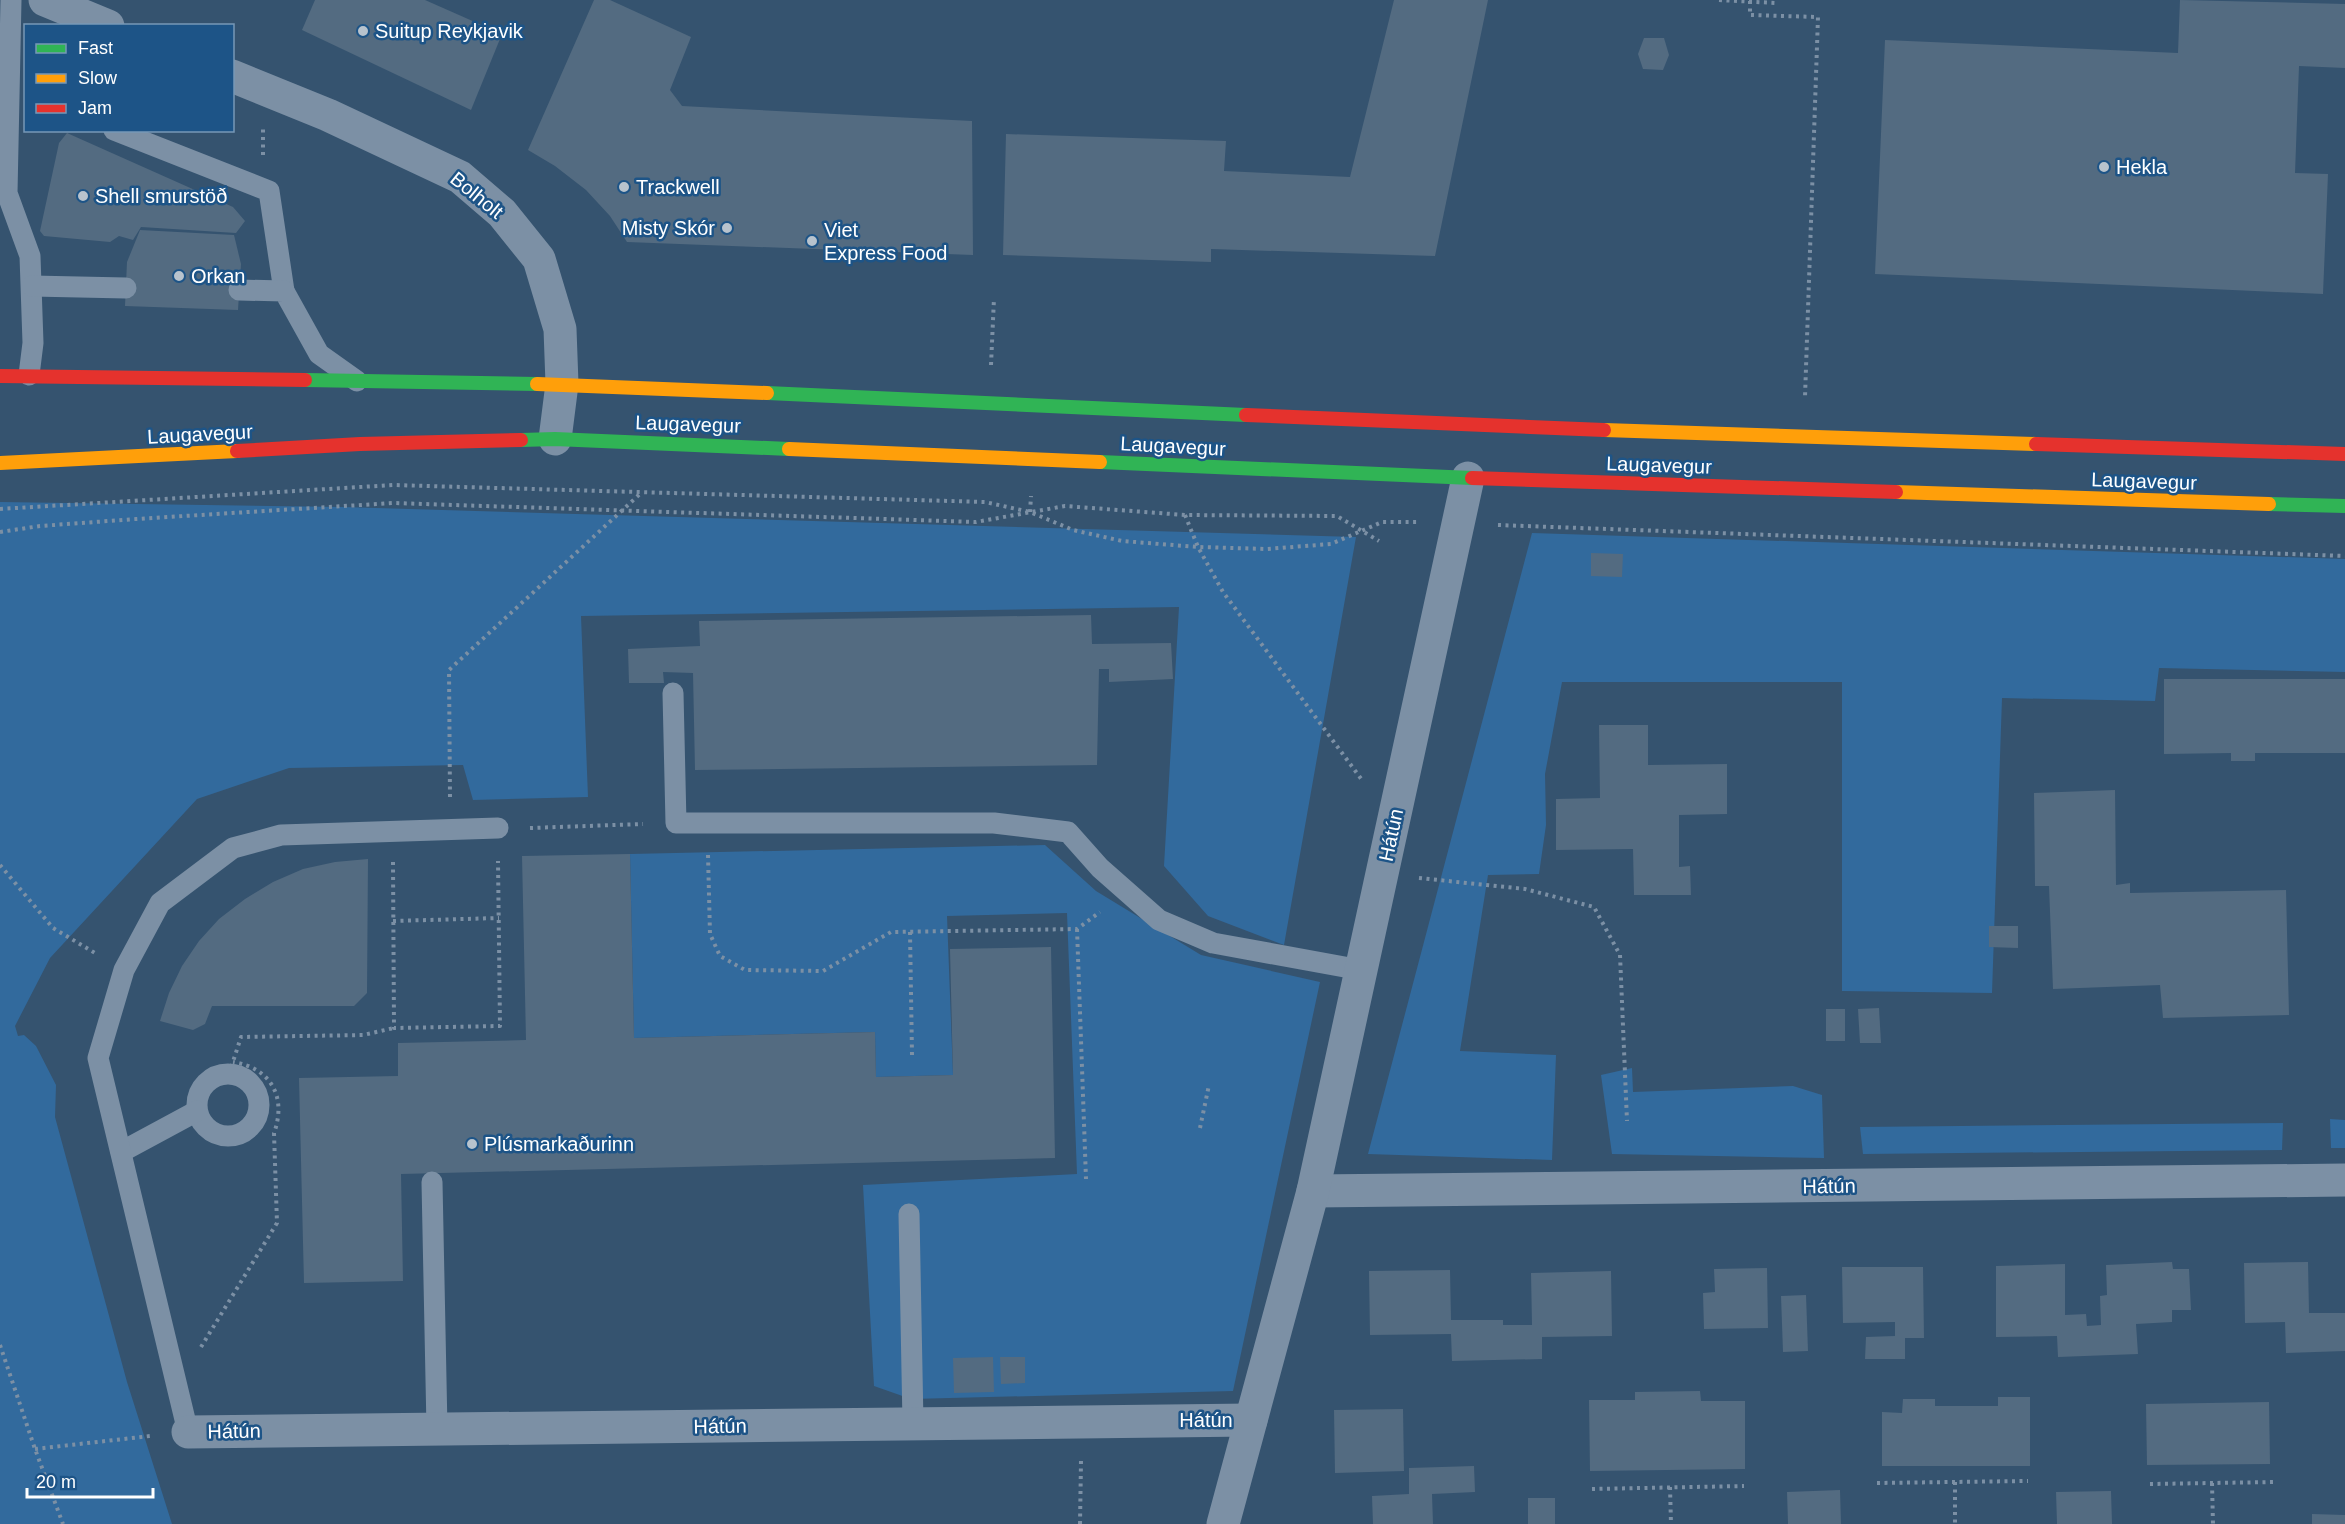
<svg xmlns="http://www.w3.org/2000/svg" width="2345" height="1524" viewBox="0 0 2345 1524" font-family="Helvetica,sans-serif">
<style>
.green{fill:#326a9d}
.building{fill:#536b81}
.lines{fill:none;stroke-linecap:round;stroke-linejoin:round}
.path{stroke:#7c90a5;stroke-width:4;stroke-dasharray:3 4.5;stroke-linecap:butt}
.lane{stroke:#7c90a5;stroke-width:21}
.street{stroke:#7c90a5;stroke-width:33}
.fast{stroke:#30b455;stroke-width:14}
.slow{stroke:#ff9f0a;stroke-width:14}
.jam{stroke:#e5322d;stroke-width:14}
.poi-dot{fill:#b8c3cd;stroke:#1d5487;stroke-width:2}
.labels{text-anchor:middle;dominant-baseline:central;stroke-width:5;stroke-linejoin:round;paint-order:stroke}
.poi-label{font-size:20px;fill:#fff;stroke:#1d5487;text-anchor:start}
.street-label{font-size:20px;fill:#fff;stroke:#1d5487}
</style>
<rect width="100%" height="100%" fill="#35536f"/>
<!-- green -->
<g class="green">
<path d="M 0,502 L 342,507 L 1356,537 L 1284,945 L 1208,916 L 1164,866 L 1179,607 L 581,616 L 588,797 L 473,800 L 463,765 L 289,768 L 197,799 L 50,958 L 15,1026 L 18,1036 L 24,1035 L 36,1046 L 56,1085 L 55,1117 L 127,1382 L 172,1524 L 0,1524 Z"/>
<path d="M 1532,533 L 2345,559 L 2345,672 L 2159,668 L 2155,701 L 2002,698 L 1992,993 L 1842,991 L 1842,682 L 1562,682 L 1545,774 L 1546,825 L 1539,874 L 1488,875 L 1460,1051 L 1556,1055 L 1552,1160 L 1368,1154 Z"/>
<path d="M 1045,845 L 1096,891 L 1201,955 L 1320,982 L 1233,1391 L 911,1399 L 874,1386 L 863,1185 L 1077,1174 L 1067,913 L 947,916 L 953,1075 L 876,1077 L 875,1032 L 634,1038 L 630,854 Z"/>
<path d="M 1632,1068 L 1633,1092 L 1793,1086 L 1822,1095 L 1824,1158 L 1612,1154 L 1601,1075 Z"/>
<path d="M 2330,1119 L 2345,1120 L 2345,1148 L 2331,1148 Z"/>
<path d="M 2283,1123 L 2282,1150 L 1863,1154 L 1860,1127 Z"/>
</g>
<!-- building -->
<g class="building">
<path d="M 315,0 L 425,0 L 502,34 L 471,110 L 302,30 Z"/>
<path d="M 594,0 L 610,0 L 691,37 L 670,90 L 682,106 L 972,121 L 973,255 L 627,242 L 610,216 L 586,190 L 555,166 L 528,150 Z"/>
<path d="M 1394,0 L 1488,0 L 1435,256 L 1211,249 L 1211,262 L 1003,255 L 1006,134 L 1226,141 L 1224,171 L 1350,177 Z"/>
<path d="M 2180,0 L 2345,4 L 2345,68 L 2299,66 L 2295,173 L 2328,174 L 2323,294 L 1875,274 L 1885,40 L 2178,53 Z"/>
<path d="M 1644,38 L 1664,38 L 1669,55 L 1663,70 L 1643,69 L 1638,54 Z"/>
<path d="M 67,133 L 233,207 L 245,221 L 236,233 L 141,227 L 133,240 L 119,236 L 110,242 L 44,236 L 40,231 L 59,143 Z"/>
<path d="M 140,230 L 234,235 L 241,264 L 238,310 L 125,306 L 127,262 Z"/>
<path d="M 1591,553 L 1623,554 L 1622,577 L 1591,576 Z"/>
<path d="M 1091,615 L 1092,644 L 1171,643 L 1173,679 L 1109,682 L 1109,669 L 1099,669 L 1097,765 L 695,770 L 693,673 L 663,672 L 664,683 L 629,683 L 628,649 L 700,646 L 699,621 Z"/>
<path d="M 2164,679 L 2345,679 L 2345,753 L 2255,753 L 2255,761 L 2231,761 L 2231,753 L 2164,754 Z"/>
<path d="M 1599,725 L 1648,725 L 1648,765 L 1727,764 L 1727,814 L 1679,815 L 1679,867 L 1690,866 L 1691,895 L 1634,895 L 1633,849 L 1556,850 L 1556,799 L 1600,798 Z"/>
<path d="M 2115,790 L 2116,885 L 2130,883 L 2130,893 L 2286,890 L 2289,1015 L 2163,1018 L 2160,985 L 2053,989 L 2049,886 L 2035,886 L 2034,793 Z"/>
<path d="M 630,854 L 634,1038 L 875,1032 L 876,1077 L 953,1075 L 950,949 L 1051,947 L 1055,1158 L 401,1174 L 403,1281 L 304,1283 L 299,1078 L 398,1076 L 398,1043 L 526,1040 L 522,856 Z"/>
<path d="M 368,859 L 367,993 L 354,1006 L 212,1006 L 205,1024 L 193,1030 L 160,1021 L 169,993 L 182,966 L 199,941 L 219,919 L 245,899 L 273,882 L 303,869 L 335,862 Z"/>
<path d="M 1989,926 L 2018,926 L 2018,948 L 1989,947 Z"/>
<path d="M 1879,1008 L 1881,1043 L 1860,1043 L 1858,1009 Z"/>
<rect x="1826" y="1009" width="19" height="32"/>
<path d="M 2172,1262 L 2173,1269 L 2189,1269 L 2191,1310 L 2172,1310 L 2172,1322 L 2136,1324 L 2138,1354 L 2058,1357 L 2057,1336 L 1996,1337 L 1996,1266 L 2065,1264 L 2065,1315 L 2086,1314 L 2087,1326 L 2101,1325 L 2100,1296 L 2107,1295 L 2106,1265 Z"/>
<path d="M 2308,1262 L 2309,1313 L 2345,1313 L 2345,1351 L 2286,1353 L 2285,1322 L 2245,1323 L 2244,1263 Z"/>
<path d="M 1842,1267 L 1923,1267 L 1924,1338 L 1905,1338 L 1905,1359 L 1865,1359 L 1866,1337 L 1895,1336 L 1895,1322 L 1843,1323 Z"/>
<path d="M 1767,1268 L 1768,1328 L 1704,1329 L 1703,1293 L 1715,1292 L 1714,1269 Z"/>
<path d="M 1450,1270 L 1451,1320 L 1503,1320 L 1503,1325 L 1532,1325 L 1531,1273 L 1611,1271 L 1612,1336 L 1542,1337 L 1542,1359 L 1452,1361 L 1451,1334 L 1370,1335 L 1369,1271 Z"/>
<path d="M 1806,1295 L 1808,1351 L 1783,1352 L 1781,1296 Z"/>
<path d="M 993,1357 L 994,1392 L 954,1393 L 953,1358 Z"/>
<path d="M 1000,1357 L 1025,1357 L 1025,1383 L 1001,1384 Z"/>
<path d="M 1700,1391 L 1701,1401 L 1745,1401 L 1745,1469 L 1590,1471 L 1589,1400 L 1635,1400 L 1635,1392 Z"/>
<path d="M 1998,1397 L 2030,1397 L 2030,1466 L 1882,1466 L 1882,1412 L 1902,1413 L 1903,1399 L 1935,1399 L 1935,1406 L 1998,1406 Z"/>
<path d="M 2269,1402 L 2270,1464 L 2147,1465 L 2146,1404 Z"/>
<path d="M 1403,1409 L 1404,1471 L 1335,1473 L 1334,1410 Z"/>
<path d="M 1474,1466 L 1475,1492 L 1432,1494 L 1433,1524 L 1373,1524 L 1372,1496 L 1409,1494 L 1409,1468 Z"/>
<path d="M 1840,1490 L 1841,1524 L 1788,1524 L 1787,1492 Z"/>
<path d="M 2111,1491 L 2112,1524 L 2057,1524 L 2056,1492 Z"/>
<rect x="1528" y="1498" width="27" height="26"/>
<path d="M 2312,1514 L 2345,1515 L 2345,1524 L 2312,1524 Z"/>
</g>
<g class="lines">
<!-- path -->
<g class="path">
<path d="M 1719,0 L 1776,3 L 1776,0"/>
<path d="M 1750,1 L 1750,15 L 1818,17 L 1805,397"/>
<path d="M 263,155 L 263,129"/>
<path d="M 991,365 L 994,298"/>
<path d="M 0,509 L 393,485 L 985,502 L 1030,512 L 1073,530 L 1122,541 L 1198,547 L 1267,549 L 1331,544 L 1382,522 L 1418,522"/>
<path d="M 1030,512 L 1031,496"/>
<path d="M 1185,515 L 1198,547 L 1223,592 L 1362,780"/>
<path d="M 1498,525 L 2345,556"/>
<path d="M 0,532 L 40,526 L 136,519 L 393,503 L 976,522 L 1065,506 L 1185,515 L 1337,516 L 1379,541"/>
<path d="M 450,797 L 449,670 L 641,493"/>
<path d="M 530,828 L 643,824"/>
<path d="M 708,855 L 710,934 L 720,956 L 745,970 L 823,971 L 891,932 L 1077,929 L 1100,912"/>
<path d="M 393,862 L 394,1028 L 500,1026 L 498,861"/>
<path d="M 0,865 L 53,928 L 95,953"/>
<path d="M 1419,878 L 1525,889 L 1594,907 L 1620,955 L 1627,1121"/>
<path d="M 393,921 L 499,918"/>
<path d="M 1077,929 L 1086,1179"/>
<path d="M 910,932 L 912,1055"/>
<path d="M 229,1074 L 241,1037 L 363,1035 L 394,1028"/>
<path d="M 1200,1128 L 1209,1085"/>
<path d="M 0,1345 L 35,1449 L 63,1524"/>
<path d="M 201,1347 L 277,1223 L 274,1133 C 287,1097 271,1068 233,1062"/>
<path d="M 35,1449 L 150,1436"/>
<path d="M 1955,1482 L 1955,1524"/>
<path d="M 1877,1483 L 2028,1481"/>
<path d="M 2212,1483 L 2213,1524"/>
<path d="M 2150,1484 L 2274,1482"/>
<path d="M 1670,1487 L 1671,1524"/>
<path d="M 1592,1489 L 1744,1486"/>
<path d="M 1080,1524 L 1081,1461"/>
</g>
<!-- lane -->
<g class="lane">
<path d="M 11,0 L 7,193 L 30,256 L 33,343 L 29,375"/>
<path d="M 114,130 L 269,191 L 284,291"/>
<path d="M 32,286 L 126,288"/>
<path d="M 239,290 L 284,291 L 319,354 L 357,381"/>
<path d="M 673,693 L 676,823 L 994,823 L 1068,832 L 1100,868 L 1159,920 L 1213,943 L 1361,970"/>
<circle cx="228" cy="1105" r="31"/>
<path d="M 121,1152 L 197,1111"/>
<path d="M 432,1182 L 437,1429"/>
<path d="M 909,1214 L 913,1423"/>
<path d="M 188,1432 L 98,1058 L 124,970 L 160,903 L 233,848 L 281,835 L 498,828"/>
</g>
<!-- street -->
<g class="street">
<path d="M 45,0 L 108,26"/>
<path d="M 232,76 L 328,115 L 460,177 L 502,213 L 539,259 L 560,329 L 562,384 L 555,439"/>
<path d="M 1313,1191 L 2345,1180"/>
<path d="M 188,1432 L 1251,1420"/>
<path d="M 1223,1524 L 1313,1191 L 1468,478"/>
</g>
<!-- fast -->
<g class="fast">
<path d="M 305,380 L 537,384"/>
<path d="M 767,393 L 1246,415"/>
<path d="M 521,440 L 555,439 L 789,449"/>
<path d="M 1100,462 L 1472,478"/>
<path d="M 2269,504 L 2345,506"/>
</g>
<!-- slow -->
<g class="slow">
<path d="M 537,384 L 767,393"/>
<path d="M 1604,430 L 2036,444"/>
<path d="M 789,449 L 1100,462"/>
<path d="M 0,463 L 237,451"/>
<path d="M 1896,492 L 2269,504"/>
</g>
<!-- jam -->
<g class="jam">
<path d="M 0,376 L 305,380"/>
<path d="M 1246,415 L 1604,430"/>
<path d="M 2036,444 L 2345,454"/>
<path d="M 237,451 L 360,444 L 521,440"/>
<path d="M 1472,478 L 1896,492"/>
</g>
</g>
<!-- markers -->
<g class="poi-dot">
<circle cx="363" cy="31" r="6"/>
<circle cx="2104" cy="167" r="6"/>
<circle cx="624" cy="187" r="6"/>
<circle cx="83" cy="196" r="6"/>
<circle cx="727" cy="228" r="6"/>
<circle cx="812" cy="241" r="6"/>
<circle cx="179" cy="276" r="6"/>
<circle cx="472" cy="1144" r="6"/>
</g>
<g class="labels">
<!-- poi labels -->
<g class="poi-label">
<text x="375" y="31">Suitup Reykjavik</text>
<text x="2116" y="167">Hekla</text>
<text x="636" y="187">Trackwell</text>
<text x="95" y="196">Shell smurstöð</text>
<text x="715" y="228" text-anchor="end">Misty Skór</text>
<text x="824" y="230">Viet<tspan x="824" dy="23">Express Food</tspan></text>
<text x="191" y="276">Orkan</text>
<text x="484" y="1144">Plúsmarkaðurinn</text>
</g>
<!-- street labels -->
<g class="street-label">
<text transform="translate(477 195) rotate(39)">Bolholt</text>
<text transform="translate(688 424) rotate(2)">Laugavegur</text>
<text transform="translate(200 434) rotate(-3)">Laugavegur</text>
<text transform="translate(1173 446) rotate(3)">Laugavegur</text>
<text transform="translate(1659 465) rotate(2)">Laugavegur</text>
<text transform="translate(2144 481) rotate(2)">Laugavegur</text>
<text transform="translate(1391 835) rotate(-78)">Hátún</text>
<text transform="translate(1829 1186) rotate(-1)">Hátún</text>
<text x="1206" y="1420">Hátún</text>
<text transform="translate(720 1426) rotate(-1)">Hátún</text>
<text transform="translate(234 1431) rotate(-1)">Hátún</text>
</g>
</g>
<!-- legend -->
<rect x="24" y="24" width="210" height="108" fill="#1d5487" stroke="#7798b7" stroke-width="1.5"/>
<rect x="36" y="44" width="30" height="9" fill="#30b455" stroke="#7798b7" stroke-width="1.5"/>
<text x="78" y="54" font-size="18" fill="#ffffff">Fast</text>
<rect x="36" y="74" width="30" height="9" fill="#ff9f0a" stroke="#7798b7" stroke-width="1.5"/>
<text x="78" y="84" font-size="18" fill="#ffffff">Slow</text>
<rect x="36" y="104" width="30" height="9" fill="#e5322d" stroke="#7798b7" stroke-width="1.5"/>
<text x="78" y="114" font-size="18" fill="#ffffff">Jam</text>
<!-- scale -->
<path d="M27 1488v9h126v-9" fill="none" stroke="#ffffff" stroke-width="3"/>
<text x="36" y="1488" font-size="18" fill="#ffffff" stroke="#1d5487" stroke-width="4.5" paint-order="stroke">20 m</text>
</svg>
